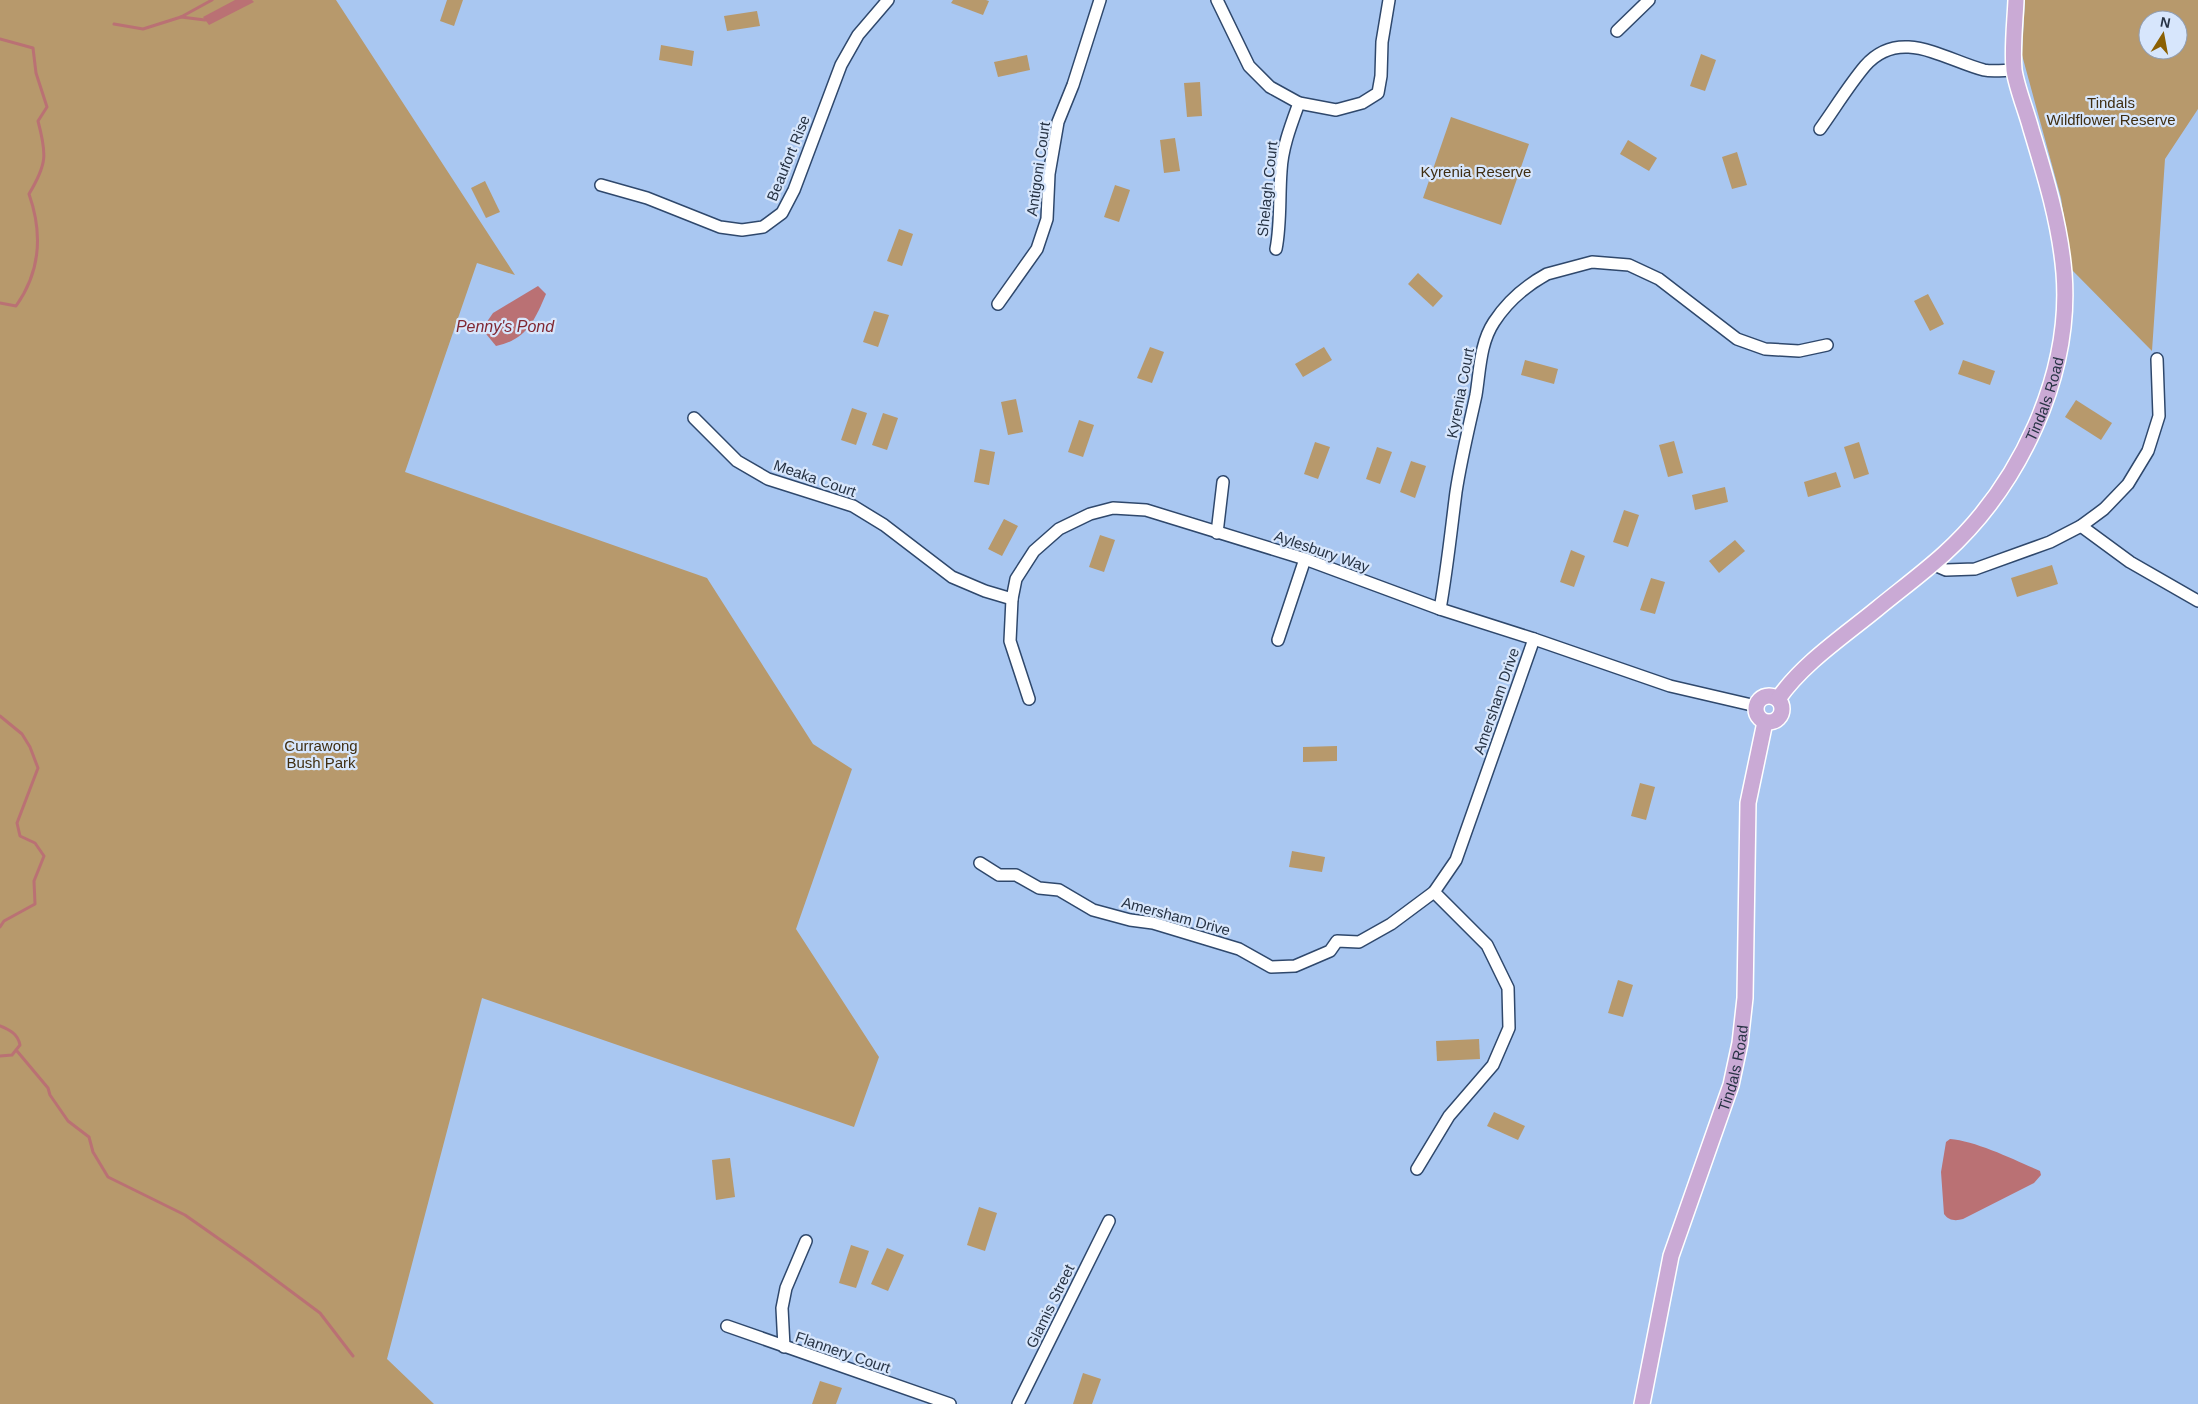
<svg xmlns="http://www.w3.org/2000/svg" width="2198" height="1404" viewBox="0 0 2198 1404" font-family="Helvetica,sans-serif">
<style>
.park{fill:#b7996c;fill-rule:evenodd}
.water{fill:#ba7174}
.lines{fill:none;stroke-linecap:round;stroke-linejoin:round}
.stream{stroke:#ba7174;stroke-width:3}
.minor-casing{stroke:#2f486c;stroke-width:14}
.major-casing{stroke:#fff;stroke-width:18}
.minor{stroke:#fff;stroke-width:11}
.major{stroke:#caaad5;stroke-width:15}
.labels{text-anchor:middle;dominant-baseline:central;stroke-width:4.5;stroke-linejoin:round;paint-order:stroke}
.park-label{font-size:15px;fill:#3f2e12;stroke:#d7e6fc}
.street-label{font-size:15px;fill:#273344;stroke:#d7e6fc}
.water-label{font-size:16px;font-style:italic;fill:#802732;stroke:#d7e6fc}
</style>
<rect width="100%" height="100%" fill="#a9c7f1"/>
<!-- park -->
<g class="park">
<path d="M 0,0 L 336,0 L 515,275 L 477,263 L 405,472 L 707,578 L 813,744 L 852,769 L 796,929 L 879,1057 L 854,1127 L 482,998 L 387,1359 L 434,1404 L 0,1404 Z"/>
<path d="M 447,0 L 463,0 L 454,26 L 440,21 Z"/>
<path d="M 953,0 L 986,0 L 989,1 L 983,15 L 951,3 Z"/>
<path d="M 2025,0 L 2198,0 L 2198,109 L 2165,159 L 2152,351 L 2072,270 L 2061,198 L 2022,55 ZM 2148,20 L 2178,20 L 2178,50 L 2148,50 Z"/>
<path d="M 757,11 L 760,26 L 727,31 L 724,16 Z"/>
<path d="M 661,45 L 694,51 L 692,66 L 659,60 Z"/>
<path d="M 1701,54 L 1716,60 L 1705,91 L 1690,86 Z"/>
<path d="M 1027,55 L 1030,70 L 998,77 L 994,62 Z"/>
<path d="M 1200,82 L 1202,116 L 1187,117 L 1184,83 Z"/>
<path d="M 1451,117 L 1529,144 L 1501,225 L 1423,198 Z"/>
<path d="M 1175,138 L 1180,171 L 1164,173 L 1160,140 Z"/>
<path d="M 1628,140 L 1657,158 L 1649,171 L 1620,154 Z"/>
<path d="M 1737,152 L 1747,185 L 1732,189 L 1722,157 Z"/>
<path d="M 485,181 L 500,212 L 486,218 L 471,188 Z"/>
<path d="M 1115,185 L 1130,190 L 1119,222 L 1104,217 Z"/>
<path d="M 899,229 L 913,234 L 902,266 L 887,261 Z"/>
<path d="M 1418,273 L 1443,296 L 1433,307 L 1408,284 Z"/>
<path d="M 1928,294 L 1944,324 L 1930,331 L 1914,301 Z"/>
<path d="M 874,311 L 889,315 L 878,347 L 863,342 Z"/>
<path d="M 1150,347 L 1164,352 L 1152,383 L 1137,378 Z"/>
<path d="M 1324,347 L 1332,360 L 1303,377 L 1295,364 Z"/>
<path d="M 1525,360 L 1558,369 L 1554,384 L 1521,375 Z"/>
<path d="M 1963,360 L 1995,371 L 1990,385 L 1958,374 Z"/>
<path d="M 1016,399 L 1023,432 L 1008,435 L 1001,402 Z"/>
<path d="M 2076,400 L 2112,423 L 2101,440 L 2065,417 Z"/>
<path d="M 852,408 L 867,413 L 856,445 L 841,440 Z"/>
<path d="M 883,413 L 898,418 L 887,450 L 872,445 Z"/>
<path d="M 1079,420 L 1094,425 L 1083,457 L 1068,452 Z"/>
<path d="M 1674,441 L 1683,473 L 1668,477 L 1659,445 Z"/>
<path d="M 1315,442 L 1330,447 L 1318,479 L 1304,474 Z"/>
<path d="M 1859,442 L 1869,474 L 1854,479 L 1844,447 Z"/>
<path d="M 1377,447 L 1392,452 L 1380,484 L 1366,479 Z"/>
<path d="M 980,449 L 995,452 L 989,485 L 974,482 Z"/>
<path d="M 1411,461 L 1426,466 L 1415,498 L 1400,492 Z"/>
<path d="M 1836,472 L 1841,487 L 1808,497 L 1804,482 Z"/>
<path d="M 1725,487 L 1728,502 L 1695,510 L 1692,495 Z"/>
<path d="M 1624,510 L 1639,515 L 1628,547 L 1613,542 Z"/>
<path d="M 1004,519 L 1018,526 L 1002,556 L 988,549 Z"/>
<path d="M 1100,535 L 1115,540 L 1104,572 L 1089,567 Z"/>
<path d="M 1735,540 L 1745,551 L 1719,573 L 1709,561 Z"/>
<path d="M 1571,550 L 1585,556 L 1574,587 L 1560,582 Z"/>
<path d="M 2052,565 L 2058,584 L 2017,597 L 2011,578 Z"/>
<path d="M 1651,578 L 1665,582 L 1655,614 L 1640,610 Z"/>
<path d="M 1337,746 L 1337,761 L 1303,762 L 1303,747 Z"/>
<path d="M 1640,783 L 1655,787 L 1646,820 L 1631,816 Z"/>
<path d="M 1292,851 L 1325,857 L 1322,872 L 1289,867 Z"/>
<path d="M 1618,980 L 1633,985 L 1623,1017 L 1608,1013 Z"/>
<path d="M 1479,1039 L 1480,1059 L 1437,1061 L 1436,1041 Z"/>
<path d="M 1494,1112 L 1525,1126 L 1518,1140 L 1487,1126 Z"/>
<path d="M 730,1158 L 735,1197 L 716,1200 L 712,1160 Z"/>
<path d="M 979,1207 L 997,1213 L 985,1251 L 967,1245 Z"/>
<path d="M 851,1245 L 869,1251 L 856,1288 L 839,1283 Z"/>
<path d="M 887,1248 L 904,1255 L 888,1291 L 871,1284 Z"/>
<path d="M 1083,1373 L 1101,1379 L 1092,1404 L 1073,1404 Z"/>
<path d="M 820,1381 L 842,1388 L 836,1404 L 812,1404 Z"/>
</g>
<!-- water -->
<g class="water">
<path d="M 235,0 L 252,0 L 254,2 L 209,25 L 203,17 Z"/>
<path d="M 538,286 L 546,294 C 535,320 526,340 496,346 L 482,329 L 493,313 Z"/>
<path d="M 1950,1139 C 1976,1141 2015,1160 2040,1171 L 2041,1175 L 2034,1183 L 1963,1219 C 1956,1221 1949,1221 1944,1214 L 1941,1172 L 1946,1142 Z"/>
</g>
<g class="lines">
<!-- stream -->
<g class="stream">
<path d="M 181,17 L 205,20"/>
<path d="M 114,24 L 143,29 L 181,17 L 212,0"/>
<path d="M 0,39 L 33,48 L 36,73 L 47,107 L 38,121 C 47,155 47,164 29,194 C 43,234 41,271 16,306 L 0,303"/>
<path d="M 0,716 L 22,734 L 30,747 L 38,768 L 17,823 L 20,836 L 35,843 L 44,856 L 34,881 L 35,904 L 4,921 L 0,927"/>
<path d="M 0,1026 C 10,1030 18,1034 20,1045 L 12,1055 L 0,1056"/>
<path d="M 17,1051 L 48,1088 L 50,1095 L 68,1121 L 89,1137 L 93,1152 L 108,1177 L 185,1215 L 249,1260 L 320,1313 L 353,1356"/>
</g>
<!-- minor casing -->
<g class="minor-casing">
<g id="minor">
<path d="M 1217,0 L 1249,66 L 1270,87 L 1299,103 L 1336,110 L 1362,103 L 1378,93 L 1381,76 L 1382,42 L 1389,0"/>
<path d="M 1617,31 L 1649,0"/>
<path d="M 1820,129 C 1835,108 1849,85 1865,66 C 1900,26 1945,60 1984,70 C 1993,72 2005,70 2014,70"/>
<path d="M 601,185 L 647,198 L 720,227 L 742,230 L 763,227 L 782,213 L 794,190 L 841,65 L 858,35 L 888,0"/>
<path d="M 1276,249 C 1281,224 1279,197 1281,171 C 1282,148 1291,125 1299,103"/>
<path d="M 998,304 L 1037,249 L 1047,219 L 1049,174 L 1058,122 L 1073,85 L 1100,0"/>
<path d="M 694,418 L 737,461 L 768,479 L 853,506 L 884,525 L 952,577 L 985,591 L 1012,599"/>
<path d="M 2081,526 L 2130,562 L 2198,601"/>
<path d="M 1217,533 L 1223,482"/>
<path d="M 1932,564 L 1946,570 L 1975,569 L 2050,542 L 2081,526 L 2104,509 L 2128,484 L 2148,451 L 2159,416 L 2157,359"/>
<path d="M 1440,609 C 1447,570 1451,531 1456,492 C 1461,459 1469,427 1476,395 C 1480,370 1480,343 1494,322 C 1507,302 1527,285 1547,274 L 1592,262 L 1629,265 L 1659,279 L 1737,339 L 1765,349 L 1799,351 L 1827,345"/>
<path d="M 1278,640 L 1305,559"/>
<path d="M 1029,699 L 1010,641 L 1012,599 L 1016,579 L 1034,551 L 1059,529 L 1090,514 L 1113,508 L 1146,510 L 1305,559 L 1440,609 L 1534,639 L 1670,686 L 1756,706"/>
<path d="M 980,863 L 999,875 L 1016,875 L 1039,888 L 1059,890 L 1093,910 L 1130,920 L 1153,923 L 1239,949 L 1271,967 L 1295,966 L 1330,951 L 1337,941 L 1359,942 L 1391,924 L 1434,892 L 1456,860 L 1534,639"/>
<path d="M 1417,1169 L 1449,1116 L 1493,1065 L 1509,1028 L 1508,988 L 1487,945 L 1434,892"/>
<path d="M 727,1326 L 950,1404"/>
<path d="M 784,1347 L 782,1308 L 786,1288 L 806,1241"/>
<path d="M 1018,1404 L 1109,1221"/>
</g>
</g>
<!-- major casing -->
<g class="major-casing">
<g id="major">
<circle cx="1769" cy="709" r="13"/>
<path id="s1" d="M 1778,699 C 1803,663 1844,636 1878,608 C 1900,590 1923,573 1944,554 C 2020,485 2072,375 2064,273 C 2060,224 2045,175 2031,129 C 2026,110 2017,89 2014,70 C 2012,47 2015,23 2016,0"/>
<path id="s2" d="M 1642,1404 L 1671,1256 L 1731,1085 L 1740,1043 L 1745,998 L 1748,803 L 1765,722"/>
</g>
</g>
<!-- minor -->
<use href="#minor" class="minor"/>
<!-- major -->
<use href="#major" class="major"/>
</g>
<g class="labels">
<!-- park labels -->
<g class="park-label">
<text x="2111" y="102">Tindals<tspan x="2111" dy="17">Wildflower Reserve</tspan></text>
<text x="1476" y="171">Kyrenia Reserve</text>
<text x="321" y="745">Currawong<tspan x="321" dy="17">Bush Park</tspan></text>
</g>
<!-- street labels -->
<g class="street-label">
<text transform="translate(788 158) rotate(-68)">Beaufort Rise</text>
<text transform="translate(1038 169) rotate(-82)">Antigoni Court</text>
<text transform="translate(1267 189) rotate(-84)">Shelagh Court</text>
<text transform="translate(1460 393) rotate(-79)">Kyrenia Court</text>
<text stroke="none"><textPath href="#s1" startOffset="408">Tindals Road</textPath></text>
<text transform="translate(815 478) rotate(19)">Meaka Court</text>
<text transform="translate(1322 551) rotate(19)">Aylesbury Way</text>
<text transform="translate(1496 701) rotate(-71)">Amersham Drive</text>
<text transform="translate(1176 916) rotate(15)">Amersham Drive</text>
<text stroke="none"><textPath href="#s2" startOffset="349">Tindals Road</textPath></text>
<text transform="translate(1050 1306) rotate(-64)">Glamis Street</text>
<text transform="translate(843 1352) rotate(19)">Flannery Court</text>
</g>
<!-- water labels -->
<g class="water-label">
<text x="505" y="326">Penny's Pond</text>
</g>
</g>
<!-- north arrow -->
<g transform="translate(2163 35) rotate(11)"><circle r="24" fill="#d7e6fc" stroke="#919eb2"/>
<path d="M0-4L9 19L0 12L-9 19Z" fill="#8b6003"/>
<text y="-8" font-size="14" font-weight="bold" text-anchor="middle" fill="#273344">N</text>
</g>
</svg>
